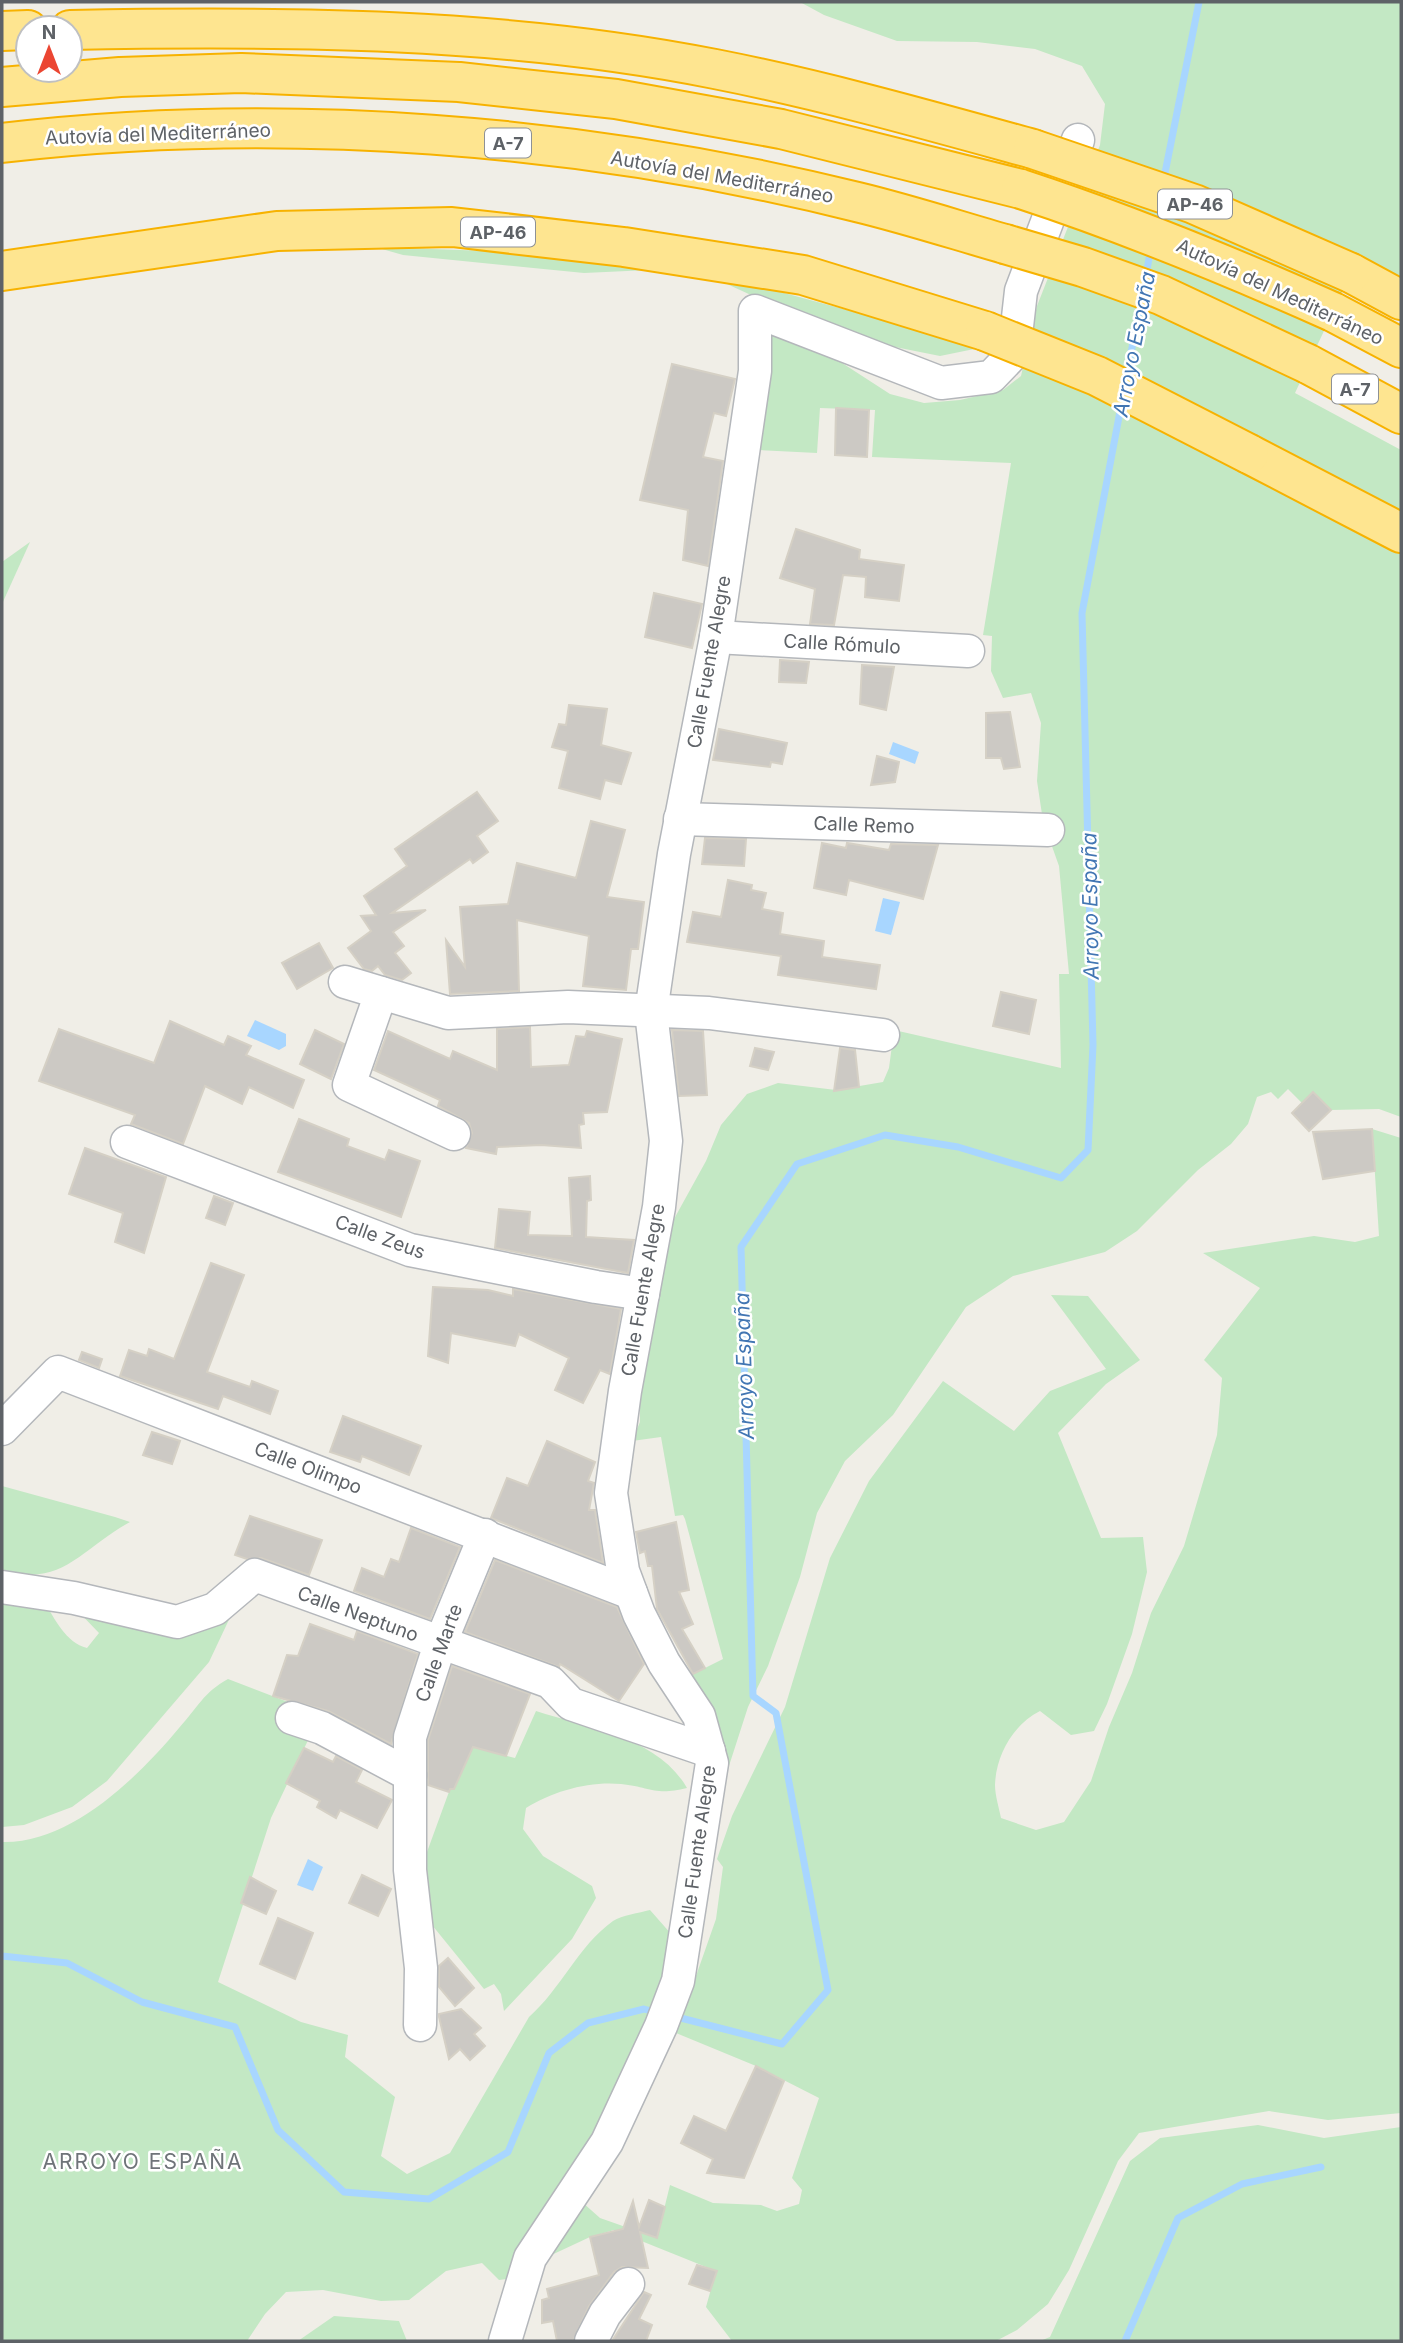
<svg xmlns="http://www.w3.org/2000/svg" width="1403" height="2343" viewBox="0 0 1403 2343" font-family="Inter,sans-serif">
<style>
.green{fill:#c3e8c4}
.water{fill:#a8d6ff}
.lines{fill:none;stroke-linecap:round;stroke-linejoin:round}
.stream{stroke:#a8d6ff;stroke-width:7}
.building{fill:#ccc9c4;stroke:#d5d0c5;stroke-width:2}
.minor-casing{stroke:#b4b7bb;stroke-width:35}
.highway-casing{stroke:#f7b200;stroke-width:42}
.minor{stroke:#fff;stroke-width:32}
.highway{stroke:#fee590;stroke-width:38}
.highway-bridge-casing{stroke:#f7b200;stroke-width:42;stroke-linecap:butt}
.highway-bridge{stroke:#fee590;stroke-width:38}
.labels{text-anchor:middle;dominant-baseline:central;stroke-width:5;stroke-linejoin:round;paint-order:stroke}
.shield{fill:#fff;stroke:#8e9195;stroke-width:2}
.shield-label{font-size:18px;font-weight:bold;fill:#5e6267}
.street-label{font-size:19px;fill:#5e6267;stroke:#fff}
.water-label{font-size:21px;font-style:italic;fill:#4276b3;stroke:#fff}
.neighbourhood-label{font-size:21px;letter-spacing:2px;fill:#6f7479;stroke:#fff}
</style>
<rect width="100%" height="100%" fill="#f0eee7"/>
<!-- green -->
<g class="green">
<path d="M 800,2 L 1401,2 L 1401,280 L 1358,258 L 1295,393 L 1401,450 L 1401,1117 L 1379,1109 L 1331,1110 L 1313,1092 L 1302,1103 L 1288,1089 L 1278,1099 L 1271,1092 L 1257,1097 L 1248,1124 L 1231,1144 L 1198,1170 L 1137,1231 L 1105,1252 L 1013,1276 L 966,1307 L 893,1415 L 845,1461 L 817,1513 L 800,1577 L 768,1666 L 748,1707 L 727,1772 L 721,1776 L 687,1677 L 723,1659 L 685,1519 L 683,1515 L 675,1516 L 661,1437 L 632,1441 L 640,1422 L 640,1396 L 666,1224 L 674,1219 L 706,1161 L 721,1125 L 747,1094 L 778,1083 L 836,1090 L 883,1082 L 889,1068 L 894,1030 L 1061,1068 L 1059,974 L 1069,974 L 1059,866 L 1043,821 L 1037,781 L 1041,723 L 1031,693 L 1003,698 L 991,671 L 992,636 L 983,635 L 1011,463 L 872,457 L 875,410 L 820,408 L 817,453 L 758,450 L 770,331 L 777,327 L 839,361 L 890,394 L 924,403 L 960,400 L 1003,390 L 1021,376 L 1037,306 L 1100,145 L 1105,104 L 1082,66 L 1035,49 L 977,42 L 897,41 L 824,15 Z"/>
<path d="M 375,247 L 550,253 L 692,268 L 984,347 L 940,356 L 840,336 L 692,268 L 584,273 L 403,255 Z"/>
<path d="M 30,542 L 2,604 L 2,562 Z"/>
<path d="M 1372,1129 L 1401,1138 L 1401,2113 L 1328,2120 L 1269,2111 L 1139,2133 L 1118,2161 L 1069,2270 L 1048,2304 L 1017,2330 L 996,2341 L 732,2341 L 706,2307 L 716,2271 L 614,2230 L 590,2237 L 545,2258 L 582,2202 L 600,2218 L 657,2238 L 670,2185 L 713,2203 L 761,2205 L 777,2211 L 799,2204 L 802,2190 L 792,2178 L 819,2098 L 756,2066 L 676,2033 L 716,1919 L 723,1867 L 717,1859 L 732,1816 L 785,1707 L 830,1558 L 869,1481 L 943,1381 L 1014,1431 L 1050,1391 L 1106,1369 L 1051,1295 L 1088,1296 L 1140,1360 L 1106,1384 L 1058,1433 L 1101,1538 L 1143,1537 L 1147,1572 L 1132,1634 L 1107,1704 L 1094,1731 L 1071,1735 L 1040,1711 C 1014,1724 996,1754 995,1785 C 995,1795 999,1808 1001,1818 L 1036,1830 L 1064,1822 L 1091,1781 L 1109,1727 L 1132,1673 L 1151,1613 L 1184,1546 L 1217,1435 L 1222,1378 L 1204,1360 L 1260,1288 L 1203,1253 L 1314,1236 L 1355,1242 L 1379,1236 Z"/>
<path d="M 2,1486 L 115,1517 L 130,1522 C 82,1548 60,1590 2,1569 Z"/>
<path d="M 2,1596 L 44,1601 C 54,1618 66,1643 87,1648 L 99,1633 L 74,1607 L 234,1609 L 209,1662 L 107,1781 L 72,1807 L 24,1825 L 2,1827 Z"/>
<path d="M 228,1679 L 288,1702 L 279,1728 L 310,1736 L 271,1818 L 218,1982 L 301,2022 L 348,2035 L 345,2057 L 395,2097 L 381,2156 L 407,2174 L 450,2153 L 529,2017 C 561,1989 578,1946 613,1921 C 622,1915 639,1913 650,1910 L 672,1935 L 667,1971 L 610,2114 L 513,2278 L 499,2280 L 482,2263 L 446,2271 L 409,2300 L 381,2301 L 323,2290 L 286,2292 L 265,2314 L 247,2341 L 2,2341 L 2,1842 C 71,1844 138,1777 179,1728 C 197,1708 204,1692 228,1679 Z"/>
<path d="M 536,1711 C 588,1728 658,1737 687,1788 C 655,1796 650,1787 621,1784 C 589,1781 553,1791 526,1808 L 523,1829 L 543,1856 L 592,1886 L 596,1898 L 572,1939 L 504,2011 L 501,1994 L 494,1984 L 484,1989 L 432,1925 L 421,1932 L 417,1851 L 427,1852 L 450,1789 L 454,1789 L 473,1747 L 515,1758 Z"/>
<path d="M 1258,2125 L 1324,2138 L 1401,2127 L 1401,2341 L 1040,2341 L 1050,2337 L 1130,2161 L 1160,2138 Z"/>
<path d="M 334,2316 L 399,2321 L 407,2341 L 298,2341 Z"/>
</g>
<!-- water -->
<g class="water">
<path d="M 893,742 L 919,752 L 915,764 L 889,754 Z"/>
<path d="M 883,898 L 900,902 L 891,935 L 875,931 Z"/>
<path d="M 255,1020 L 286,1034 L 286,1046 L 279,1050 L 247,1036 Z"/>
<path d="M 308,1859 L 323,1867 L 313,1891 L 297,1885 Z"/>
</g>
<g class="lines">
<!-- stream -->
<g class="stream">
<path d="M 1163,183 L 1199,2"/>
<path d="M 1146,276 L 1151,246"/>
<path d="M 1126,379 L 1141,301"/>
<path d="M 2,1956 L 67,1963 L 142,2002 L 235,2027 L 278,2130 L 344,2192 L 429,2199 L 508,2152 L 549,2053 L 588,2023 L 644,2009 L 658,2013"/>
<path d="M 673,2016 L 782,2044 L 828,1990 L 776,1713 L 753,1696 L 741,1247 L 797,1164 L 885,1135 L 958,1147 L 1061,1178 L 1088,1150 L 1093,1045 L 1082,613 L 1122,401"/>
<path d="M 1125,2341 L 1178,2218 L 1242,2184 L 1321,2167"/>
</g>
</g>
<!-- building -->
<g class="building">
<path d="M 672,364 L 735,379 L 726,416 L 714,413 L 703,457 L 723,461 L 708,566 L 683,560 L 688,510 L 640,500 Z"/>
<path d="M 836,408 L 869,410 L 867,457 L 835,455 Z"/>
<path d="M 796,529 L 860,550 L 859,559 L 904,565 L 899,601 L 865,597 L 866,577 L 843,575 L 834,625 L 810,624 L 815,589 L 780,578 Z"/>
<path d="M 654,593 L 702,604 L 692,648 L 645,637 Z"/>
<path d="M 780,660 L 809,662 L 806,683 L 779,682 Z"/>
<path d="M 862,665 L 894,667 L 886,710 L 860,704 Z"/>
<path d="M 569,705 L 607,709 L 601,745 L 631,753 L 621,784 L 605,780 L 600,799 L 559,788 L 568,751 L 552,747 L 559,724 L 566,725 Z"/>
<path d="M 1010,712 L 1020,767 L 1004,769 L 1001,758 L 986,758 L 986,713 Z"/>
<path d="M 719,729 L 787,743 L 782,764 L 771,762 L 770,767 L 713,760 Z"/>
<path d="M 877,756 L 899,762 L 895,782 L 871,785 Z"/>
<path d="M 477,792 L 498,821 L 477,836 L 488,852 L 473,863 L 470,859 L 392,913 L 426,910 L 393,932 L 404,946 L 395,953 L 411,973 L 402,980 L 385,975 L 378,966 L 372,971 L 364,969 L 348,948 L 371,931 L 361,916 L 376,915 L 364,896 L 407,866 L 395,849 Z"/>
<path d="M 591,821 L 625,830 L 607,897 L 644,902 L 638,949 L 631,949 L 626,990 L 583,986 L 589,936 L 517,920 L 519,991 L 450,994 L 446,940 L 465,967 L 460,907 L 508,904 L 517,863 L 576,878 Z"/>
<path d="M 705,838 L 746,839 L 744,866 L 702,864 Z"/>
<path d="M 822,843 L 846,848 L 847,843 L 889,850 L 891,844 L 938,845 L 923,899 L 849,880 L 846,895 L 814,888 Z"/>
<path d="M 728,880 L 752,885 L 751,890 L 766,893 L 762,909 L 783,913 L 780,934 L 824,941 L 822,957 L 880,965 L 876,989 L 778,975 L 781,956 L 687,942 L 693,912 L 721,917 Z"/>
<path d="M 319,943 L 333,968 L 297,989 L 282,963 Z"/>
<path d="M 1001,992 L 1036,1000 L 1029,1034 L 993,1026 Z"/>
<path d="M 170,1021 L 224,1045 L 228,1036 L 251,1046 L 246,1055 L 304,1080 L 293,1108 L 249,1087 L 242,1104 L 205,1086 L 183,1144 L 131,1124 L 135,1115 L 39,1081 L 59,1029 L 154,1063 Z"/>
<path d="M 530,1027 L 531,1067 L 569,1065 L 576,1036 L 585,1037 L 587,1031 L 622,1039 L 607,1112 L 583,1113 L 584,1124 L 579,1125 L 581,1148 L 541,1145 L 497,1147 L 496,1154 L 466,1148 L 472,1133 L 469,1123 L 438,1106 L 440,1100 L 374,1070 L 388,1031 L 450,1059 L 453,1051 L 497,1070 L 497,1029 Z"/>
<path d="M 315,1030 L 344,1044 L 331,1079 L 300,1064 Z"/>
<path d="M 672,1030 L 703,1031 L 707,1095 L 679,1096 Z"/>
<path d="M 755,1048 L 774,1052 L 768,1070 L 750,1066 Z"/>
<path d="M 840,1048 L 855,1050 L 859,1087 L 834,1091 Z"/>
<path d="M 1313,1092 L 1331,1110 L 1309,1131 L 1292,1113 Z"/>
<path d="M 299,1119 L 349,1139 L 347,1146 L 385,1160 L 389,1150 L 420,1161 L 401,1217 L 278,1172 Z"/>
<path d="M 1372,1129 L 1375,1171 L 1323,1179 L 1313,1132 Z"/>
<path d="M 85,1148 L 166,1177 L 144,1253 L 115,1242 L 123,1213 L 69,1194 Z"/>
<path d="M 590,1176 L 591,1200 L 587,1201 L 586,1237 L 634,1240 L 628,1273 L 495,1248 L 499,1209 L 530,1212 L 528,1235 L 572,1236 L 569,1178 Z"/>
<path d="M 214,1196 L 233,1203 L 225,1225 L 206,1218 Z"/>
<path d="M 211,1263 L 244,1275 L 207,1372 L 250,1387 L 252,1381 L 278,1391 L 270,1414 L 223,1396 L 218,1409 L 120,1376 L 129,1350 L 147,1356 L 149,1349 L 174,1359 Z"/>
<path d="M 433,1287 L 488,1290 L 513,1296 L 513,1289 L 621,1309 L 610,1374 L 600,1370 L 583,1403 L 555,1390 L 569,1358 L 519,1334 L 515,1346 L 451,1333 L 448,1363 L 428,1356 Z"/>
<path d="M 82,1352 L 102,1359 L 99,1368 L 79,1360 Z"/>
<path d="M 343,1416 L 421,1446 L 409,1475 L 362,1456 L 360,1462 L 330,1452 Z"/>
<path d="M 152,1432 L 180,1441 L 172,1464 L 143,1455 Z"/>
<path d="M 547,1441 L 595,1462 L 588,1481 L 594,1483 L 589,1510 L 595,1510 L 603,1563 L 491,1518 L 507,1478 L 528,1486 Z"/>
<path d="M 250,1516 L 322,1540 L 309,1575 L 261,1558 L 247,1559 L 235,1555 Z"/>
<path d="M 676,1522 L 689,1590 L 679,1592 L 693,1624 L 682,1629 L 705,1668 L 693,1674 L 657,1609 L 652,1566 L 648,1566 L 645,1551 L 640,1553 L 636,1532 Z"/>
<path d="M 411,1528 L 460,1547 L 430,1619 L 354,1591 L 362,1568 L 384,1577 L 391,1559 L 399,1562 Z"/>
<path d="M 495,1560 L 617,1607 L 644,1664 L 619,1701 L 560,1664 L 559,1667 L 465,1632 Z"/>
<path d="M 310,1624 L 354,1640 L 357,1631 L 418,1654 L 391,1744 L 328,1711 L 273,1696 L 287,1655 L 298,1656 Z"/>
<path d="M 452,1666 L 530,1694 L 506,1756 L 473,1747 L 454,1789 L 450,1789 L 449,1792 L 428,1785 L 428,1740 Z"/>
<path d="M 304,1748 L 333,1762 L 336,1756 L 362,1770 L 356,1782 L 392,1800 L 377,1828 L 340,1810 L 336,1818 L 317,1807 L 320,1801 L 286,1783 Z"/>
<path d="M 362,1875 L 391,1889 L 378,1916 L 349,1903 Z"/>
<path d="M 250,1877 L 276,1891 L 266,1914 L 241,1903 Z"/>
<path d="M 278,1918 L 313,1933 L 295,1979 L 260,1964 Z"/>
<path d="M 448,1958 L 474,1988 L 455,2006 L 439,1987 L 439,1966 Z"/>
<path d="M 461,2009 L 481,2028 L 474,2034 L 485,2046 L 470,2060 L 460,2049 L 449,2059 L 439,2017 L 439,2014 Z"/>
<path d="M 756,2066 L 784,2081 L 744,2178 L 707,2173 L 713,2159 L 681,2143 L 694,2116 L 726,2131 Z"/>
<path d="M 649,2200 L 665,2207 L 657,2238 L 640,2232 L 648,2268 L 622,2267 L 614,2272 L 589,2306 L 573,2341 L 557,2341 L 553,2321 L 542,2323 L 542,2300 L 549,2298 L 547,2289 L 599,2275 L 590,2237 L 623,2229 L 633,2201 L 639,2227 Z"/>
<path d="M 697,2265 L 717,2271 L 710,2291 L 689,2284 Z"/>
<path d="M 644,2292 L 651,2295 L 639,2319 L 652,2325 L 646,2341 L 612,2341 Z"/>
</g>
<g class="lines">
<!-- minor casing -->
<g class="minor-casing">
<g id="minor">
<path d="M 716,637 L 968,651"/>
<path d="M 680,819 L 1048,830"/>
<path d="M 345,982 L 448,1013 L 568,1007 L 709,1013 L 883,1035"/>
<path d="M 381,993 L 349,1085 L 454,1134"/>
<path d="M 127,1142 L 410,1250 L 596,1287 L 643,1294"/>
<path d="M 2,1429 L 58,1372 L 631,1593"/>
<path d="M 2,1587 L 74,1598 L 177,1622 L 215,1609 L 255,1575 L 550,1682 L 571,1704 L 709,1751"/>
<path d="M 292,1718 L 322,1728 L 410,1775"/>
<path d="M 420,2025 L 421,1968 L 410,1870 L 410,1737 L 440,1644 L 485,1535"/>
<path d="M 505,2341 L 530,2258 L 607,2142 L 661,2026 L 678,1981 L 712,1763 L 699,1716 L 664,1663 L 639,1614 L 623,1571 L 611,1493 L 625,1391 L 659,1207 L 666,1141 L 651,1012 L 674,854 L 716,637 L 755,371 L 755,311 L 941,383 L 991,377 L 1014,353 L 1021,291 L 1078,140"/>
<path d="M 591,2341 L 605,2314 L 628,2284"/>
</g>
</g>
<!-- highway casing -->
<g class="highway-casing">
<g id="highway">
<path d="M 70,30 C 285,26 503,27 715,69 C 822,90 928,120 1033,149"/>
<path d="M 2,31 L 28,30"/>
<path d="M 2,87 L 120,77 L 241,73 L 459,82 L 616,99 L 781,129 L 1021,189"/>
<path d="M 2,143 C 281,110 584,134 857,202 C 907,214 956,230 1005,244"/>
<path d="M 2,271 L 277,231 L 452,227 L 624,247 L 803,275 L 985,331"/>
<path d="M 1351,273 L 1401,300"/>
<path d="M 1333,312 L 1401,348"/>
<path d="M 1308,364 L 1401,414"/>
<path d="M 1249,454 L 1401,533"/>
</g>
</g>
<!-- minor -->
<use href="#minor" class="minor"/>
<!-- highway -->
<use href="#highway" class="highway"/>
<!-- highway-bridge casing -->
<g class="highway-bridge-casing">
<g id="highway-bridge">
<path d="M 1033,149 L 1194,204 L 1351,273"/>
<path d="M 1021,189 C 1128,224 1230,266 1333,312"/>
<path d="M 1005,244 L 1083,267 L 1161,295 L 1308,364"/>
<path d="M 985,331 L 1097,376 L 1249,454"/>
</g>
</g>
<!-- highway-bridge -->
<use href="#highway-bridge" class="highway-bridge"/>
</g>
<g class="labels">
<!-- shield labels -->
<g class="shield">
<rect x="485" y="128.5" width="46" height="29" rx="5"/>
<rect x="1158" y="189.5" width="74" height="29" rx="5"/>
<rect x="461" y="217.5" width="74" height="29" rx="5"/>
<rect x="1332" y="374.5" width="46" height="29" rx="5"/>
</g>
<g class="shield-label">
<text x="508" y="143">A-7</text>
<text x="1195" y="204">AP-46</text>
<text x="498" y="232">AP-46</text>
<text x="1355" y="389">A-7</text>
</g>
<!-- street labels -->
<g class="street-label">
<text transform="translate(158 134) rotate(-2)">Autovía del Mediterráneo</text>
<text transform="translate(722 177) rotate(10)">Autovía del Mediterráneo</text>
<text transform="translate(1280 292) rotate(25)">Autovía del Mediterráneo</text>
<text transform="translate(842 644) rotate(3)">Calle Rómulo</text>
<text transform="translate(709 662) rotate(-80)">Calle Fuente Alegre</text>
<text transform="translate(864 825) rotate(2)">Calle Remo</text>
<text transform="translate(380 1237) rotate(20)">Calle Zeus</text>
<text transform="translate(643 1290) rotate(-80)">Calle Fuente Alegre</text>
<text transform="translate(308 1468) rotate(21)">Calle Olimpo</text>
<text transform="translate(358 1614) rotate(20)">Calle Neptuno</text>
<text transform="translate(439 1653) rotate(-70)">Calle Marte</text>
<text transform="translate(697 1852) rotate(-82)">Calle Fuente Alegre</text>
</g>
<!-- water labels -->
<g class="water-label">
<text transform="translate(1134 344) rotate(-79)">Arroyo España</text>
<text transform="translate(1090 906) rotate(-91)">Arroyo España</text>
<text transform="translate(744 1366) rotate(-92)">Arroyo España</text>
</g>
<!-- neighbourhood labels -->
<g class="neighbourhood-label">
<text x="143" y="2161">ARROYO ESPAÑA</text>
</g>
</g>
<!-- border -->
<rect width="1403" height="2343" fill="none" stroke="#5e6267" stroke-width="7"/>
<!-- north arrow -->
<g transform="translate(49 49)"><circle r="33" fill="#ffffff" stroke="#bfc0c2" stroke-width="2"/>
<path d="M0-5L12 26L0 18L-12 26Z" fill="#eb4632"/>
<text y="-10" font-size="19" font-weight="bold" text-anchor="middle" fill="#5e6267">N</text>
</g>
</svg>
